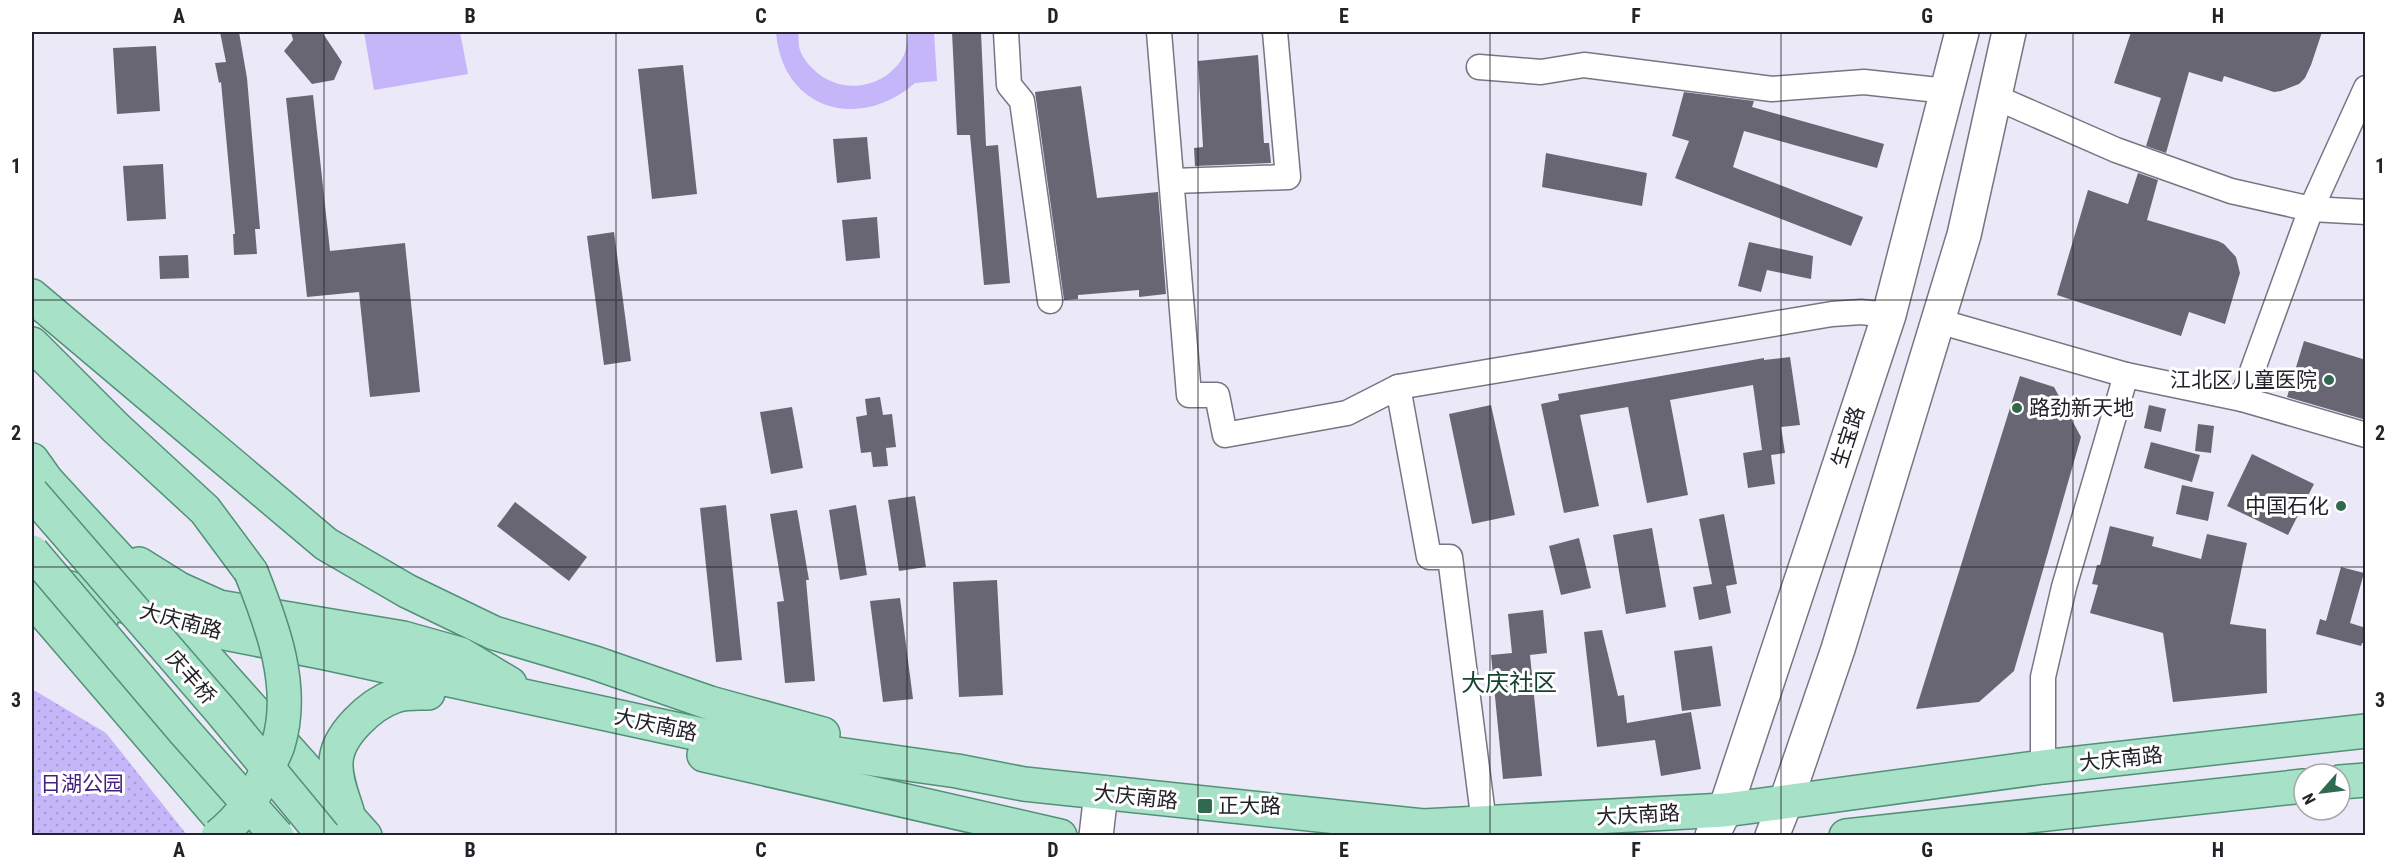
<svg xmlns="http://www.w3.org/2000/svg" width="2397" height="867" font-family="'Roboto Condensed','Noto Sans SC',sans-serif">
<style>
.grass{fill:url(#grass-dots)}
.garden{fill:#c5b5f9}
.building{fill:#696674}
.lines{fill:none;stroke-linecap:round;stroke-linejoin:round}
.street-casing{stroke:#787583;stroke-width:27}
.secondary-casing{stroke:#787583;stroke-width:36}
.primary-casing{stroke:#529177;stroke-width:36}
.street{stroke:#fff;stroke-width:24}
.secondary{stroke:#fff;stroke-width:33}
.primary{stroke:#a7e1c7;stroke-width:33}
.primary-bridge-casing{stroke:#529177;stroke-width:36;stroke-linecap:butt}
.primary-bridge{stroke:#a7e1c7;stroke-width:33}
.grid{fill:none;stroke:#232228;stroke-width:1.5;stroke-opacity:0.55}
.poi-dot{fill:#316850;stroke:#fff;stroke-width:2}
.labels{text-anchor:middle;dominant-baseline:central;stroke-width:6;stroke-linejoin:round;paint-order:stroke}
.poi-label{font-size:21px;fill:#232228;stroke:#fff;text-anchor:end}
.street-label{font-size:21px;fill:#232228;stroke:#fff}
.park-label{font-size:21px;fill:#452181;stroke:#fff}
.quarter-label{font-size:24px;fill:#164330;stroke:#fff}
.neatline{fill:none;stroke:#232228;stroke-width:2}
.grid-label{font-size:20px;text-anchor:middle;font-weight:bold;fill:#232228}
</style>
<defs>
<pattern id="grass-dots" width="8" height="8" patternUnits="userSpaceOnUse" patternTransform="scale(1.5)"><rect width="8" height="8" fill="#c5b5f9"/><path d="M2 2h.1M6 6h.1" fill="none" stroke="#a99bd5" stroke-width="1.8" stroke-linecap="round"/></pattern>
</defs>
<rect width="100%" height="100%" fill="#ebe8f8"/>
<polygon class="grass" points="32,689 106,733 187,835 32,835"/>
<g class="garden">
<polygon points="364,32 460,32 468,74 374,90"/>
<path d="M776,32h22c1,5 0,13 2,18 2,7 8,14 13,19 26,26 69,21 89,-10 5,-8 5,-19 7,-27h25l3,49 -22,2c-56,49 -133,27 -139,-51z"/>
</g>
<g class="building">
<polygon points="220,32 239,32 247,78 260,229 255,229 257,254 234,255 233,234 235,234 221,82 219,83 215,63 226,62"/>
<polygon points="291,32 322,32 342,62 334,80 312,84 284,51 293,40"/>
<polygon points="952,32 981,32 986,146 998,145 1010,283 984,285 970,135 957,135"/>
<polygon points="2131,32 2322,32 2311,65 2305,78 2299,84 2281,91 2274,92 2224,76 2222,82 2189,72 2166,153 2146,146 2161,98 2114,83"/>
<polygon points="156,46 160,111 117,114 113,48"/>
<polygon points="1258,55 1264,143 1269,143 1271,163 1195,166 1194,148 1203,147 1198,61"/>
<polygon points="683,65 697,194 652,199 638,69"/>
<polygon points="1081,86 1097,198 1158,192 1166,294 1139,297 1139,290 1078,295 1078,299 1064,300 1035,92"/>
<polygon points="1684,92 1754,101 1752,107 1884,144 1877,168 1744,131 1733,167 1863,217 1851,246 1675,178 1689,141 1672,136"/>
<polygon points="313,95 330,251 405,243 420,392 370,397 359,292 307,297 286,98"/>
<polygon points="867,137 871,179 837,183 833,139"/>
<polygon points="1546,153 1647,173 1642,206 1542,187"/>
<polygon points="163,164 166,219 127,221 123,166"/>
<polygon points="2138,173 2158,180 2147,220 2218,241 2224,244 2236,257 2240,273 2225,324 2189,312 2181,336 2057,295 2088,190 2128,204"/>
<polygon points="877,217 880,258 846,261 842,220"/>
<polygon points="614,232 631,361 604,365 587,236"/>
<polygon points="1749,242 1813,256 1811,279 1767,270 1761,292 1738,286"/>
<polygon points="188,255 189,278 160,279 159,256"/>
<polygon points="2304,341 2366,360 2366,420 2287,397"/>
<polygon points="1790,357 1800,425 1781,427 1785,453 1771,455 1775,484 1748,488 1743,453 1762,450 1753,385 1670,400 1688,495 1647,503 1628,407 1580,415 1599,506 1564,513 1541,404 1559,400 1558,394 1764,358 1764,360"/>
<polygon points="2020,376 2054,387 2081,437 2014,671 1979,702 1916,709"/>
<polygon points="880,397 883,415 892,414 896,447 886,448 888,466 873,467 871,452 861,453 856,417 867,415 865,399"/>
<polygon points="1491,405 1515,515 1472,524 1449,414"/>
<polygon points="2149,405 2166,409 2161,432 2144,428"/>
<polygon points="792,407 803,468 771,474 760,412"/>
<polygon points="2198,424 2214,426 2211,453 2195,451"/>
<polygon points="2151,442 2200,455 2192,482 2144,468"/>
<polygon points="2252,454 2314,484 2288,535 2227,506"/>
<polygon points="2182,485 2214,492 2208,521 2176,514"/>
<polygon points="915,496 926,567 899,571 888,500"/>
<polygon points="515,502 587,557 569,581 497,526"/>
<polygon points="726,505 742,660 716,662 700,508"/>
<polygon points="856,505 867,575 840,580 829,510"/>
<polygon points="797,510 809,580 806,580 815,681 785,683 777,602 784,601 770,514"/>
<polygon points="1724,514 1737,584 1726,586 1731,613 1699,620 1693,587 1712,584 1699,519"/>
<polygon points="2110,526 2154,537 2152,546 2201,559 2207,534 2247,543 2230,624 2266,629 2267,693 2173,702 2163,633 2090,613 2098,585 2092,584 2097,565 2100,565"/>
<polygon points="1652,528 1666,607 1626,614 1613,535"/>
<polygon points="1579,538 1591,588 1561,595 1549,546"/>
<polygon points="2341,567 2364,573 2350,623 2366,628 2366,644 2362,643 2361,646 2316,634 2320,619 2326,621"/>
<polygon points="997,580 1003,695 959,697 953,582"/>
<polygon points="900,598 913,699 883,702 870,601"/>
<polygon points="1543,610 1547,653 1530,655 1542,776 1503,779 1491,655 1512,653 1508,614"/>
<polygon points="1602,630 1618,696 1624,695 1627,723 1691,712 1701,769 1661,776 1655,740 1597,747 1584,632"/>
<polygon points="1712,646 1721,706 1682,711 1674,651"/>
</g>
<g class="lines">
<g class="street-casing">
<g id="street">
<polyline points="1006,32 1009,85 1022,101 1050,301"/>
<polyline points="1159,32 1189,395 1217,395 1225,435 1347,413 1398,387 1832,314 1861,312 1889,315"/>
<polyline points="1479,67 1541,72 1584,65 1772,89 1864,82 1947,91"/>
<polyline points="1995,97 2116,150 2231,191 2311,209 2366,212"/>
<polyline points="1173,181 1288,177 1275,32"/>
<polyline points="1938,321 2126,375"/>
<polyline points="1398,387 1429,557 1450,557 1484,823"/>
<polyline points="2242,399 2311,209 2366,88"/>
<polyline points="2043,767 2043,677 2064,587 2126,375 2242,399 2366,435"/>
</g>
</g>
<g class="secondary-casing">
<g id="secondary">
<polyline points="1096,836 1101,793"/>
<polyline points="1712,836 1725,810 1889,315 1962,32"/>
<polyline points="1772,836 1786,801 1838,649 1964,235 2009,32"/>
</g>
</g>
<g class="primary-casing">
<g id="primary">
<polyline points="32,296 326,544 407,591 494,633 595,663 710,703 823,734"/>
<polyline points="32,344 116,428 205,510 251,572"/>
<polyline points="32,460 47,481 179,624 194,644 365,836"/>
<polyline points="139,564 179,589 219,607 403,638 460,654 510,684"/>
<polyline points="48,581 179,624 326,653 703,735 957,771 1024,784 1423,826 1725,810 2043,767 2366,731"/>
<polyline points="33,600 236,836"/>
<polyline points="32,602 101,620"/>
<polyline points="704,755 1060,836"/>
<polyline points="2340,782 2366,780"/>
<path d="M347,811c-5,-16 -12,-32 -11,-49 1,-27 35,-58 59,-66 10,-4 23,-3 33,-3"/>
<polyline points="1846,836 2304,786"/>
</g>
</g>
<use href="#street" class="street"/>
<use href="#secondary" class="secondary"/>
<use href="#primary" class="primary"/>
<g class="primary-bridge-casing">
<g id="primary-bridge">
<polyline points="32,493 220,710 324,836"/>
<polyline points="32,552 184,731 277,836"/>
<path d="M218,836c22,-17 38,-41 49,-66 3,-8 8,-16 11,-25 18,-58 -6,-120 -27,-173"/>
</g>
</g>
<use href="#primary-bridge" class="primary-bridge"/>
</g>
<path class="grid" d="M324,32v804M616,32v804M907,32v804M1198,32v804M1490,32v804M1781,32v804M2073,32v804M32,300h2334M32,567h2334"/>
<g class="poi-dot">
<circle cx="2329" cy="380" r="6"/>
<circle cx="2017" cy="408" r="6"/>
<circle cx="2341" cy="506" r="6"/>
<rect x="1197" y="798" width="16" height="16" rx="3"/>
</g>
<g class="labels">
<g class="poi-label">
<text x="2317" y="380">江北区儿童医院</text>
<text x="2029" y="408" text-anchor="start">路劲新天地</text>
<text x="2329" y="506">中国石化</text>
<text x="1218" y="806" text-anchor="start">正大路</text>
</g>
<g class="street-label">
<text transform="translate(1848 437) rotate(-72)">生宝路</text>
<text transform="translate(181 621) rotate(15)">大庆南路</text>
<text transform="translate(191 677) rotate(49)">庆丰桥</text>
<text transform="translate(656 725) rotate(12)">大庆南路</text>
<text transform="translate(2121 759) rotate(-6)">大庆南路</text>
<text transform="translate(1136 797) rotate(6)">大庆南路</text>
<text transform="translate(1638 815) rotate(-3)">大庆南路</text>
</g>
<g class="park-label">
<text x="82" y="784">日湖公园</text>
</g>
<g class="quarter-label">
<text x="1509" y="683">大庆社区</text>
</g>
</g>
<rect width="2397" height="867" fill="none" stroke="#ffffff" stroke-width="66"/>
<g transform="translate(2322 792) rotate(242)"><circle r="28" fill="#ffffff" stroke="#a7a7a9" stroke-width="1.5"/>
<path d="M0-4.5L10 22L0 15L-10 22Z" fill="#316850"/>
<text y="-9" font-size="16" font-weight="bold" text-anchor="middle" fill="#232228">N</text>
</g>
<rect x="33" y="33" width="2331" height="801" class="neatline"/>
<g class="grid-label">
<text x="179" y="23">A</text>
<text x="470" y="23">B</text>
<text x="761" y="23">C</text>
<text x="1053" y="23">D</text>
<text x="1344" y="23">E</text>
<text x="1636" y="23">F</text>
<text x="1927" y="23">G</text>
<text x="2218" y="23">H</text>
<text x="16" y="173">1</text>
<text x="2380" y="173">1</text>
<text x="16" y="440">2</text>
<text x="2380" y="440">2</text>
<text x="16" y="707">3</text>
<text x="2380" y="707">3</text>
<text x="179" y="857">A</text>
<text x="470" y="857">B</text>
<text x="761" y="857">C</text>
<text x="1053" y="857">D</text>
<text x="1344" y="857">E</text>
<text x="1636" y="857">F</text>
<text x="1927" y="857">G</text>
<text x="2218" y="857">H</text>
</g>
</svg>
